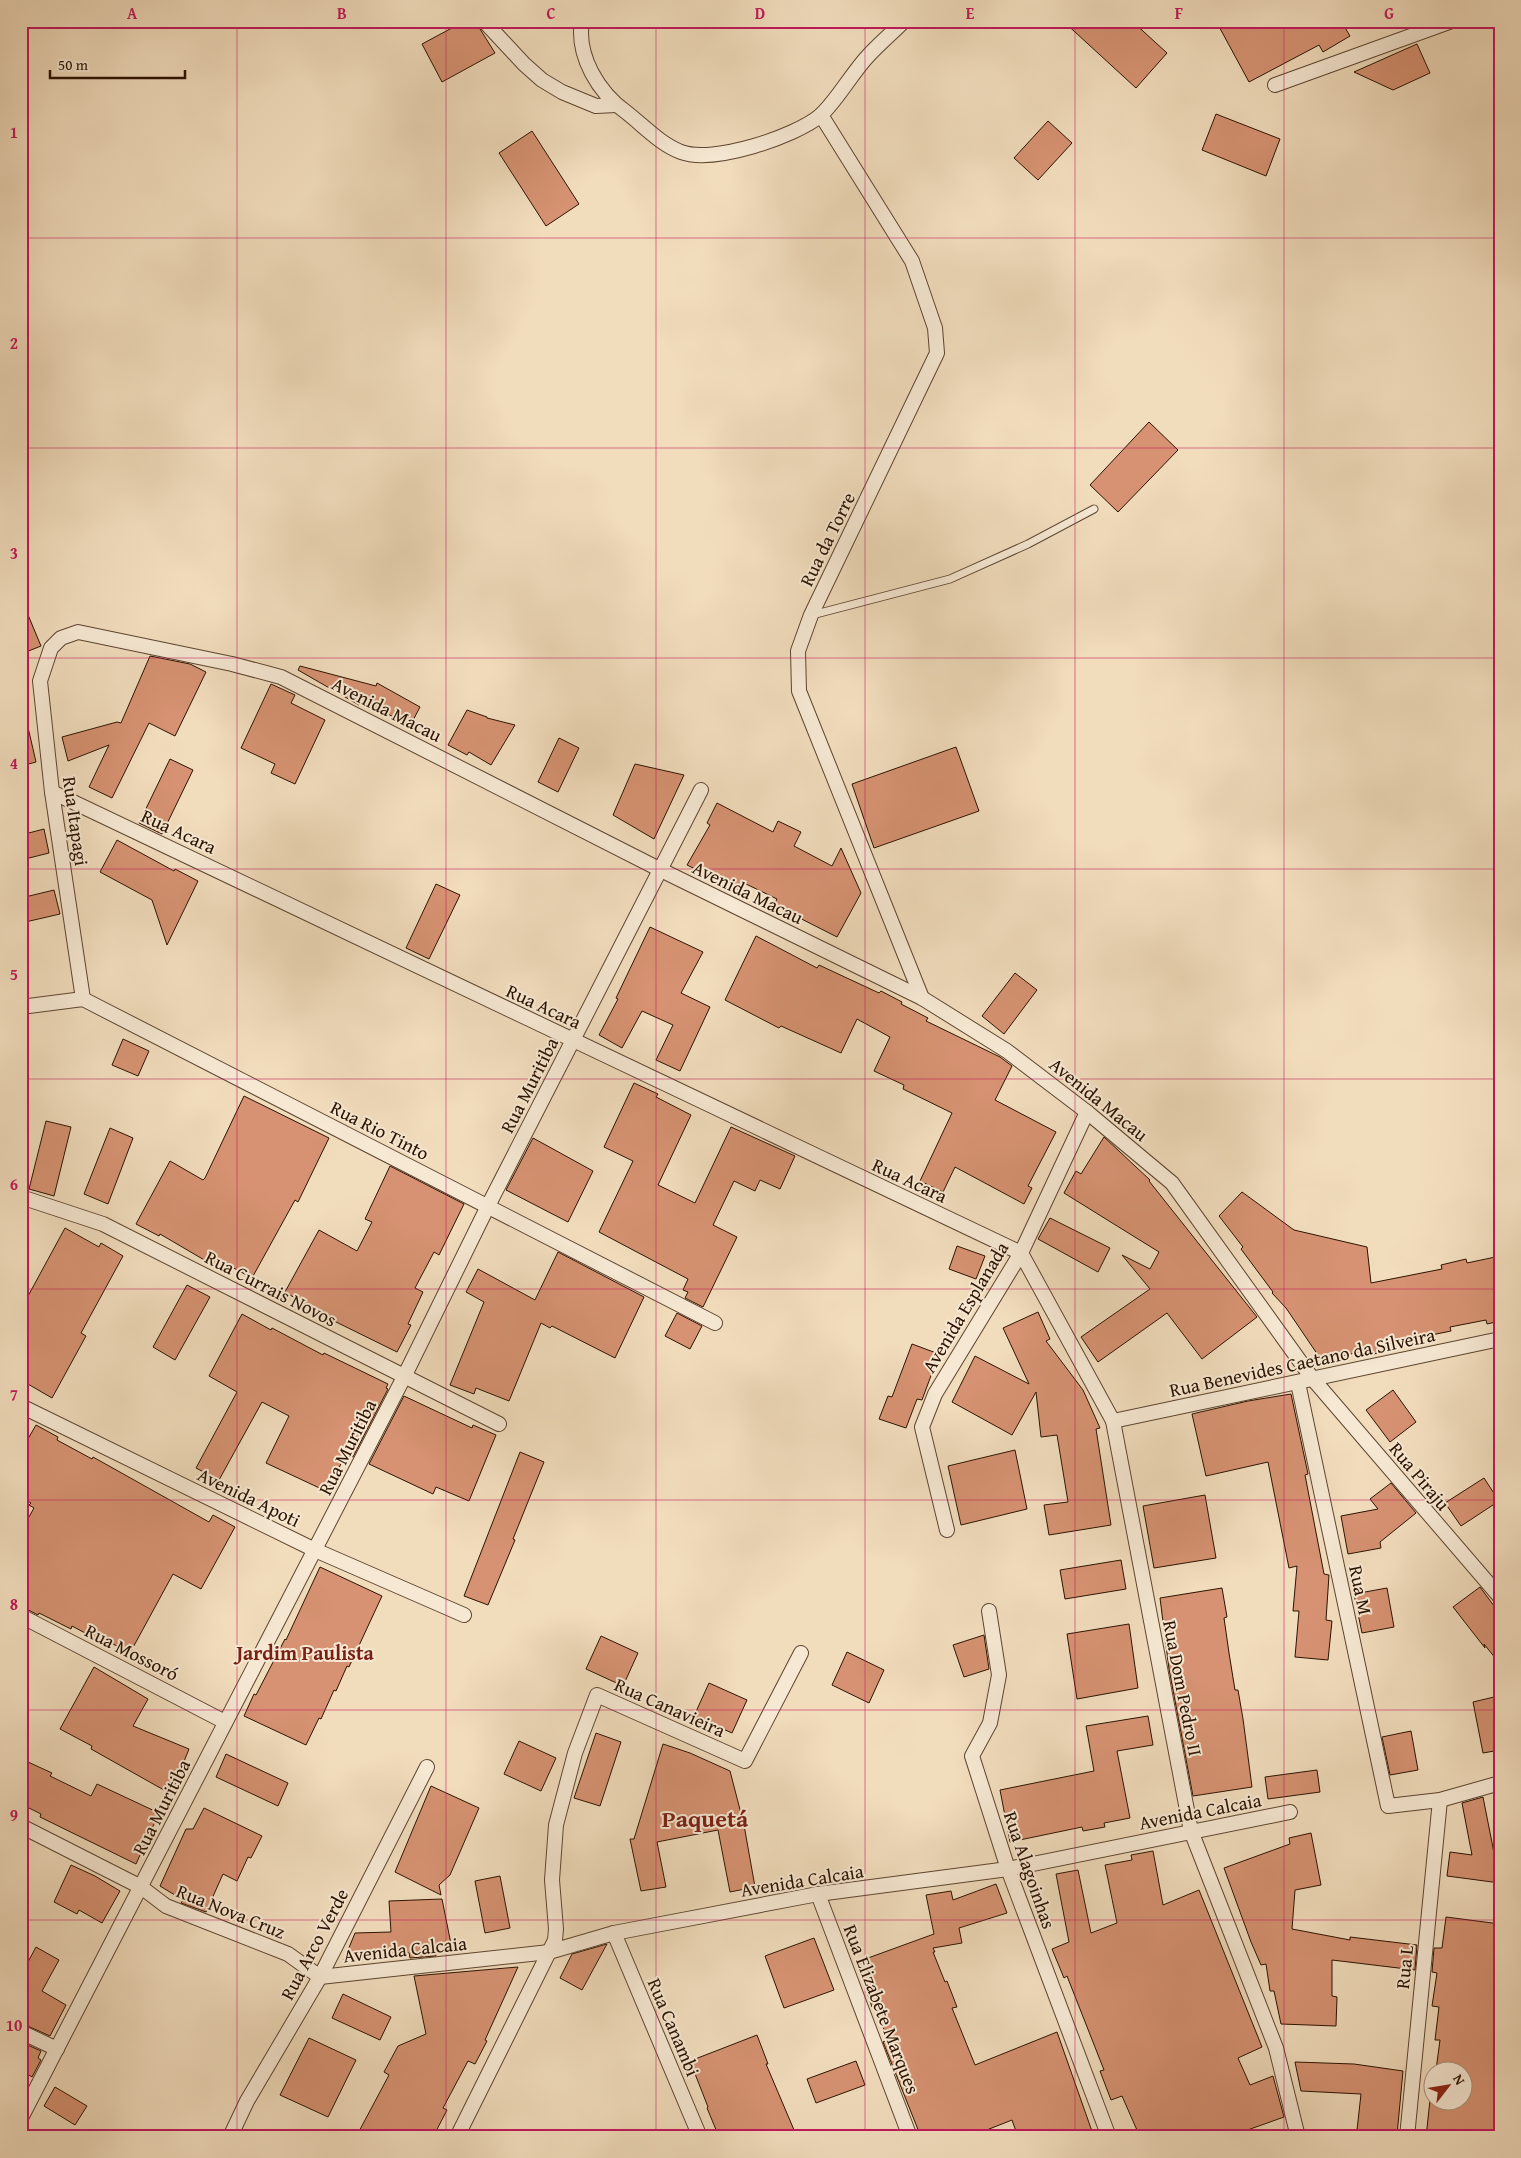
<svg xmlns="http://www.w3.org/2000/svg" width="1521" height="2158" font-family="'Gentium Book Plus',serif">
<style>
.building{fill:#d69272;stroke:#2c1301}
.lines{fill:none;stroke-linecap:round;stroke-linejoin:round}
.lane-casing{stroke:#5d4530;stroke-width:9}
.street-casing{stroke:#5d4530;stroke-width:16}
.lane{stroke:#f6e8d3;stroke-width:7}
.street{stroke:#f6e8d3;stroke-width:14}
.grid{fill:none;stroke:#c2185b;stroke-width:1;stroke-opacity:0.55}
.labels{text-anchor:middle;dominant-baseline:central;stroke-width:4;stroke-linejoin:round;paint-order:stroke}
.street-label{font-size:19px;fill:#2c1301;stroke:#f6e8d3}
.neighbourhood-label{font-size:20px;font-weight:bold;fill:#7a1f14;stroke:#f6e8d3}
.district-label{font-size:24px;font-weight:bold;fill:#7a1f14;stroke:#f6e8d3}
.neatline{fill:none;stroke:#c2185b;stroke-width:2}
.grid-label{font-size:16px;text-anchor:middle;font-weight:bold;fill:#c2185b}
</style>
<rect width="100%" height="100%" fill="#f1dcbc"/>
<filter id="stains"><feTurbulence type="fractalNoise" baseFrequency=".004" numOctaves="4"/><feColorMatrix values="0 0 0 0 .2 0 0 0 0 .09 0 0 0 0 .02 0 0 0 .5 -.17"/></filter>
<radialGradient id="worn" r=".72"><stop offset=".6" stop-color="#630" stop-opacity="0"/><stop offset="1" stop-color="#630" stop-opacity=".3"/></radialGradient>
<g class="building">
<polygon points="465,21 475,21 495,53 442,82 422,44"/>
<polygon points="1063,21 1132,21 1167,53 1136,88"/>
<polygon points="1216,21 1341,21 1350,36 1323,52 1319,45 1249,82"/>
<polygon points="1417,44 1430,73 1393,90 1354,72"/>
<polygon points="1216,114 1280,139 1266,176 1202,150"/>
<polygon points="1048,121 1072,143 1038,180 1014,158"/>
<polygon points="532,131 579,204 546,226 499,153"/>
<polygon points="1149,422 1178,450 1118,512 1090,485"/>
<polygon points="21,598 41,646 21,654"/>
<polygon points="150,656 190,664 206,672 175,736 149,723 112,798 89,787 109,745 68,761 62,737 117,722 121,723"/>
<polygon points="300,666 376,686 377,683 420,707 410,726 362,700 359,705 298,670"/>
<polygon points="271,684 295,695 291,703 325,720 295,784 271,773 275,764 241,748"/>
<polygon points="467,710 487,717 487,718 515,725 491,765 469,752 467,755 448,745"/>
<polygon points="27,723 36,762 21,766 21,724"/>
<polygon points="559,738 579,748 558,792 538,782"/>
<polygon points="956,747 979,811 874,848 852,784"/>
<polygon points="170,759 193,770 162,834 139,823"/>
<polygon points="635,764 684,775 654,839 613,815"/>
<polygon points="717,803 773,832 778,821 801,832 794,846 832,866 841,848 861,893 837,937 774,905 777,899 744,883 740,891 687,865 710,825 707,823"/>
<polygon points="44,829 49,853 21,860 21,835"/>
<polygon points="117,840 174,871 175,869 198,881 167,945 152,900 100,872"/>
<polygon points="436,884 460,895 429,959 406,948"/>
<polygon points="54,890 60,914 21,923 21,898"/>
<polygon points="650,927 703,952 681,993 710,1007 680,1071 656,1060 673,1025 642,1011 622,1048 599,1035 618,999 616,998"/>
<polygon points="756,936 817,968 819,965 879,993 881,991 902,1002 901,1004 928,1018 926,1021 1000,1057 1012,1066 995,1100 1056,1132 1028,1186 1032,1188 1024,1204 955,1167 943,1192 920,1181 952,1113 903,1089 904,1085 874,1071 890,1037 857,1019 841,1053 781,1026 779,1028 725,1000"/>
<polygon points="1015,973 1037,990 1004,1034 982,1016"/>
<polygon points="123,1039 149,1051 138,1076 112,1065"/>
<polygon points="634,1083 658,1094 656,1097 691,1115 658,1185 695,1203 731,1127 795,1156 780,1189 760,1180 755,1191 734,1181 713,1225 737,1237 703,1307 685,1298 688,1292 683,1290 688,1279 599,1232 633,1161 604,1147"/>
<polygon points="244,1096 329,1138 298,1202 295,1200 252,1278 221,1261 218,1268 160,1234 159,1236 136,1224 170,1161 203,1180 205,1178"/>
<polygon points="46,1121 71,1127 54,1196 29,1189"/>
<polygon points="110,1128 133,1138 108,1204 84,1194"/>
<polygon points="1104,1137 1150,1180 1149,1181 1257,1317 1202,1359 1167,1313 1098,1362 1081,1337 1150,1289 1122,1255 1150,1269 1159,1252 1064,1193 1076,1171 1081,1174"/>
<polygon points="533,1138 593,1171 568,1222 506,1190"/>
<polygon points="390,1166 464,1204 439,1255 434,1252 415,1288 423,1292 408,1324 411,1325 397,1352 332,1320 285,1292 319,1230 357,1251 372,1222 365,1219"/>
<polygon points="1242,1192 1294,1230 1367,1247 1371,1283 1442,1269 1441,1265 1466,1259 1467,1263 1500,1256 1500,1321 1487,1324 1486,1320 1450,1327 1451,1331 1387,1344 1388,1351 1364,1356 1363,1351 1322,1361 1286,1308 1272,1293 1273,1292 1241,1249 1243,1247 1219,1216"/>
<polygon points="1050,1218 1110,1248 1098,1272 1038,1239"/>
<polygon points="65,1228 99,1247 101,1243 123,1256 81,1333 86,1336 52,1398 21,1380 21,1309"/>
<polygon points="957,1246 985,1256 976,1279 949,1269"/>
<polygon points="558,1252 644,1297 615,1358 552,1326 550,1328 541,1323 509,1401 476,1388 474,1394 450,1385 484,1302 466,1292 478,1269 535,1300"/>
<polygon points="187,1285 210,1297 175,1360 153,1347"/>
<polygon points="1038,1312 1050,1339 1046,1341 1083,1390 1100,1428 1096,1429 1111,1525 1049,1535 1044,1505 1068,1502 1057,1435 1041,1437 1036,1392 1012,1435 952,1402 975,1356 1029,1384 1003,1328"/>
<polygon points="677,1313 702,1326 690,1349 665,1336"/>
<polygon points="242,1314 271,1330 272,1328 323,1355 324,1353 388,1384 386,1388 388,1389 353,1457 347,1454 344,1457 328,1492 266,1463 289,1416 262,1402 219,1480 196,1468 237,1392 209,1376"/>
<polygon points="912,1344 939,1354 922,1400 917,1399 906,1428 879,1419 888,1396 892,1397"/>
<polygon points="1393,1390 1416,1422 1390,1442 1366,1410"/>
<polygon points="1291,1394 1308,1474 1305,1475 1324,1574 1329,1575 1326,1620 1332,1621 1328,1660 1295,1657 1299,1611 1293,1611 1297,1566 1289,1568 1268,1462 1206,1476 1192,1414 1248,1401"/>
<polygon points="404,1396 472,1428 473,1425 496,1435 469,1501 436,1487 433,1494 369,1464"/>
<polygon points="36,1425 58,1437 57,1440 92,1459 93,1457 209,1522 213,1515 235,1527 201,1589 173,1574 130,1653 100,1637 98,1640 72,1626 71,1629 39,1613 38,1615 21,1606 21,1531 34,1508 29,1505 31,1503 21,1497 21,1451"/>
<polygon points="1015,1450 1027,1509 961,1525 948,1466"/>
<polygon points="520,1452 544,1462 513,1539 515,1540 488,1605 464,1596"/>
<polygon points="1484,1478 1499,1501 1461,1526 1445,1503"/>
<polygon points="1391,1483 1416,1513 1380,1542 1381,1548 1348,1554 1341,1516 1378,1509 1370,1499"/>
<polygon points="1205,1495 1216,1558 1154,1568 1143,1506"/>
<polygon points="1121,1560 1126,1589 1065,1599 1060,1570"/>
<polygon points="320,1567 382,1596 349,1667 347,1666 336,1691 334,1690 321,1719 319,1718 306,1745 244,1716 254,1694 256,1695 285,1639 286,1640"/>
<polygon points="1480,1587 1500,1614 1500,1664 1484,1644 1485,1648 1453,1607"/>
<polygon points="1222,1588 1227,1617 1224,1618 1229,1653 1235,1690 1238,1690 1243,1719 1252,1787 1193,1796 1169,1669 1160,1598"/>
<polygon points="1387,1588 1394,1627 1362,1633 1354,1594"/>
<polygon points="1129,1624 1138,1688 1077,1699 1067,1634"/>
<polygon points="984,1635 989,1669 964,1677 953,1645"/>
<polygon points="601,1636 638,1653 623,1686 586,1669"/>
<polygon points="847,1652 884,1670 869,1703 832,1685"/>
<polygon points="94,1667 148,1699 133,1726 189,1749 171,1794 91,1749 92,1746 60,1729"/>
<polygon points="709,1683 747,1700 732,1733 694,1716"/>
<polygon points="1494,1697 1500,1724 1500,1750 1483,1753 1473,1702"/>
<polygon points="1148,1716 1153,1745 1117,1751 1130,1818 1104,1823 1105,1827 1083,1831 1082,1827 1010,1842 1000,1790 1094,1771 1086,1726"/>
<polygon points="1411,1731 1418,1770 1390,1775 1382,1737"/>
<polygon points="596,1733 621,1742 600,1806 574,1798"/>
<polygon points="519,1741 556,1758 541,1791 504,1774"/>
<polygon points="663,1744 690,1753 730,1771 744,1825 755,1887 730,1892 718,1830 657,1842 666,1887 641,1891 630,1839 634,1839"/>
<polygon points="226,1754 288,1783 278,1806 216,1777"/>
<polygon points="28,1762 52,1773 50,1776 91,1796 97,1784 159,1813 136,1864 40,1817 41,1814 21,1804 21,1777"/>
<polygon points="1317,1770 1320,1792 1268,1799 1265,1777"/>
<polygon points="431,1786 479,1808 450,1875 439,1885 441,1895 395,1872"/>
<polygon points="1483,1797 1495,1858 1500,1858 1500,1883 1447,1876 1450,1852 1472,1855 1462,1803"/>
<polygon points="204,1808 262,1836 251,1858 248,1857 237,1881 223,1874 206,1912 181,1903 183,1900 160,1886 186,1829 193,1829"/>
<polygon points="1311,1833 1321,1885 1295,1890 1292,1929 1350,1940 1350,1937 1417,1945 1415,1970 1332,1960 1332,1996 1337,1997 1336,2026 1281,2024 1274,1991 1270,1991 1266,1964 1261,1965 1251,1942 1224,1868 1290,1844 1289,1838"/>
<polygon points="1153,1851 1163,1905 1199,1890 1262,2047 1238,2058 1250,2085 1273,2076 1284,2117 1228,2137 1140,2137 1122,2096 1111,2100 1100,2071 1104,2070 1067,1976 1064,1978 1052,1949 1069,1942 1056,1874 1078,1870 1091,1933 1117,1923 1105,1865 1132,1860 1131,1855"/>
<polygon points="71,1865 95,1876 120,1891 102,1923 79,1910 77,1914 54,1902"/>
<polygon points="500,1876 510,1928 485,1933 475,1881"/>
<polygon points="996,1884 1007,1913 959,1928 962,1943 933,1948 935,1952 933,1952 945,1982 947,1981 957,2007 952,2008 975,2065 1057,2032 1094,2137 1018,2137 1012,2120 969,2137 921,2137 883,2042 888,2040 875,2006 872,2007 857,1962 934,1934 926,1895 951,1891 953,1900"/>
<polygon points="442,1899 451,1944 434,1947 436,1956 410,1958 409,1953 344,1960 355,1933 391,1932 389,1901"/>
<polygon points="1446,1917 1500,1924 1498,2137 1426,2137 1430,2100 1464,2100 1464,2070 1436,2070 1440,2040 1435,2040 1439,2007 1432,2006 1437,1973 1432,1972 1434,1948 1442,1948"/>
<polygon points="814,1938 834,1990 784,2008 765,1956"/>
<polygon points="607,1944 582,1990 560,1978 572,1954"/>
<polygon points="36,1947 59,1960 42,1991 66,2005 50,2036 21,2023 21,1975"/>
<polygon points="518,1967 485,2040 487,2041 475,2064 468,2061 443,2108 447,2110 433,2137 356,2137 389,2075 384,2072 398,2046 426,2034 414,1976"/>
<polygon points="343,1994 391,2017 380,2040 332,2018"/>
<polygon points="757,2035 768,2064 766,2064 797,2137 719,2137 707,2108 708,2107 690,2061"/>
<polygon points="309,2038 356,2060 328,2117 280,2095"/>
<polygon points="21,2042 41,2051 38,2058 41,2060 32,2077 21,2070"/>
<polygon points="856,2061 865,2085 816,2103 807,2079"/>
<polygon points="1295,2062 1354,2064 1403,2071 1397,2135 1357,2130 1361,2094 1301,2091"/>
<polygon points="55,2087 87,2106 75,2125 44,2106"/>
</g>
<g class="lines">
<g class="lane-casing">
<polyline id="lane" points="812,615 950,579 1028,544 1094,509"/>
</g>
<g class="street-casing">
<g id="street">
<polyline points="484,21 524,64 542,80 562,92 596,106 616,105"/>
<path d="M582,21c-6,35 17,72 44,91 18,14 34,32 55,40 32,12 114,-15 140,-37 17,-16 31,-42 47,-59 11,-12 24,-23 36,-35"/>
<polyline points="1275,85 1452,21"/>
<polyline points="821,115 912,261 935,328 937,353 811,615 798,651 799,691 922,998"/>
<polyline points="52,792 1021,1253 1113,1421 1191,1831 1276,2048 1298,2137"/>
<polyline points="83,999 52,792 40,681 51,648 61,638 78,632 232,664 281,677 661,870 922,998 1007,1051 1087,1112 1172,1183 1312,1378 1500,1597"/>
<polyline points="21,1007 83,999 715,1323"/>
<polyline points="21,1197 103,1224 499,1424"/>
<polyline points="1298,1383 1388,1806 1440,1800 1500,1783"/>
<polyline points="21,1406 315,1550 464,1615"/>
<polyline points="1113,1421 1500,1339"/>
<polyline points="947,1530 922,1427 935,1394 1021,1253 1087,1112"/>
<polyline points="989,1611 999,1675 990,1723 972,1756 1008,1869 1109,2137"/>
<polyline points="21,1616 225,1722"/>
<polyline points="21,1826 141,1887 166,1906 288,1954 320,1977"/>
<polyline points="818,1894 910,2137"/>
<polyline points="614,1933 700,2137"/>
<polyline points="320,1977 549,1952 614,1933 818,1894 1008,1869 1290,1812"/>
<polyline points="21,2032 57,2049"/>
<polyline points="21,2118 404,1377 488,1206 701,790"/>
<polyline points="230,2137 247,2101 320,1977 427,1767"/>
<polyline points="457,2137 555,1940 556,1929 552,1880 556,1825 575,1753 597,1695 745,1761 801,1653"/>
<polyline points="1271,2137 1284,2137"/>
<polyline points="1407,2137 1440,1800"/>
</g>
</g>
<use href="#lane" class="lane"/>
<use href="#street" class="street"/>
</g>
<path class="grid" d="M237,21v2116M446,21v2116M656,21v2116M865,21v2116M1075,21v2116M1284,21v2116M21,238h1479M21,448h1479M21,658h1479M21,869h1479M21,1079h1479M21,1289h1479M21,1500h1479M21,1710h1479M21,1920h1479"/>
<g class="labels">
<g class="street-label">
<text transform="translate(827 539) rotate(-64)">Rua da Torre</text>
<text transform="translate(387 709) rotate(27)">Avenida Macau</text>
<text transform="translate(76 821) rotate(82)">Rua Itapagi</text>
<text transform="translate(179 831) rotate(25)">Rua Acara</text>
<text transform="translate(748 892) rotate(26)">Avenida Macau</text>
<text transform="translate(544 1006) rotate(25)">Rua Acara</text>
<text transform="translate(529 1085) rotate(-63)">Rua Muritiba</text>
<text transform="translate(1099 1099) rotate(39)">Avenida Macau</text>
<text transform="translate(380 1130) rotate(27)">Rua Rio Tinto</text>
<text transform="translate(910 1180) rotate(25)">Rua Acara</text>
<text transform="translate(271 1288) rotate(27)">Rua Currais Novos</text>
<text transform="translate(965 1307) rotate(-59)">Avenida Esplanada</text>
<text transform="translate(1302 1362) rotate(-12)">Rua Benevides Caetano da Silveira</text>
<text transform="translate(347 1447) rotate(-63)">Rua Muritiba</text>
<text transform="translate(1420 1476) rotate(50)">Rua Piraju</text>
<text transform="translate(249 1497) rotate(26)">Avenida Apoti</text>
<text transform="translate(1361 1590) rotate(78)">Rua M</text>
<text transform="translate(132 1652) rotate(27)">Rua Mossoró</text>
<text transform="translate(1183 1688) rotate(79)">Rua Dom Pedro II</text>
<text transform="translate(670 1707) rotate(24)">Rua Canavieira</text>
<text transform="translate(161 1807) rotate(-63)">Rua Muritiba</text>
<text transform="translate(1200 1811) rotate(-11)">Avenida Calcaia</text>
<text transform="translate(1030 1870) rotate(71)">Rua Alagoinhas</text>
<text transform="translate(802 1880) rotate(-9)">Avenida Calcaia</text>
<text transform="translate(231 1911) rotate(22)">Rua Nova Cruz</text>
<text transform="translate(314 1944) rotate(-62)">Rua Arco Verde</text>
<text transform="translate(405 1949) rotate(-6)">Avenida Calcaia</text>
<text transform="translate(1404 1967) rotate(-84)">Rua L</text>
<text transform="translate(882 2009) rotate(69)">Rua Elizabete Marques</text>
<text transform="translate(674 2027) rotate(67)">Rua Canambi</text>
</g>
<g class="neighbourhood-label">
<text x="305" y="1652">Jardim Paulista</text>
</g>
<g class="district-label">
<text x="705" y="1818">Paquetá</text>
</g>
</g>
<rect width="1521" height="2158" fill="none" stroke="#f1dcbc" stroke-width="55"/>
<g transform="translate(1448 2086) rotate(59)"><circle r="24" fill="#f6e8d3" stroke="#a5937f"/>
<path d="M0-4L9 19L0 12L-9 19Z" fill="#8f2418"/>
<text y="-8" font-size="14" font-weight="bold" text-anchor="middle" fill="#2c1301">N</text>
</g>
<path d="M50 70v8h135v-8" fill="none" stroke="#2c1301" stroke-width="2.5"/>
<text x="58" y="70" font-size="15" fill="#2c1301" stroke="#f6e8d3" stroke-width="4" paint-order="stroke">50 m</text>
<rect x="28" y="28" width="1466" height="2102" class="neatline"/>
<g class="grid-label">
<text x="132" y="19">A</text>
<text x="342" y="19">B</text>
<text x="551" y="19">C</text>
<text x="760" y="19">D</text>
<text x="970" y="19">E</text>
<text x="1179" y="19">F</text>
<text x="1389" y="19">G</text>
<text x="14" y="138">1</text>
<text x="14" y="349">2</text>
<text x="14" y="559">3</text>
<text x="14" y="769">4</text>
<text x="14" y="980">5</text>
<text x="14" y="1190">6</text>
<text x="14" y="1400">7</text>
<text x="14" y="1610">8</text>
<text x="14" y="1821">9</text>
<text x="14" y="2031">10</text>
</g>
<rect width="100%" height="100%" filter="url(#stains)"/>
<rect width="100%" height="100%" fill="url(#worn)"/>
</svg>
